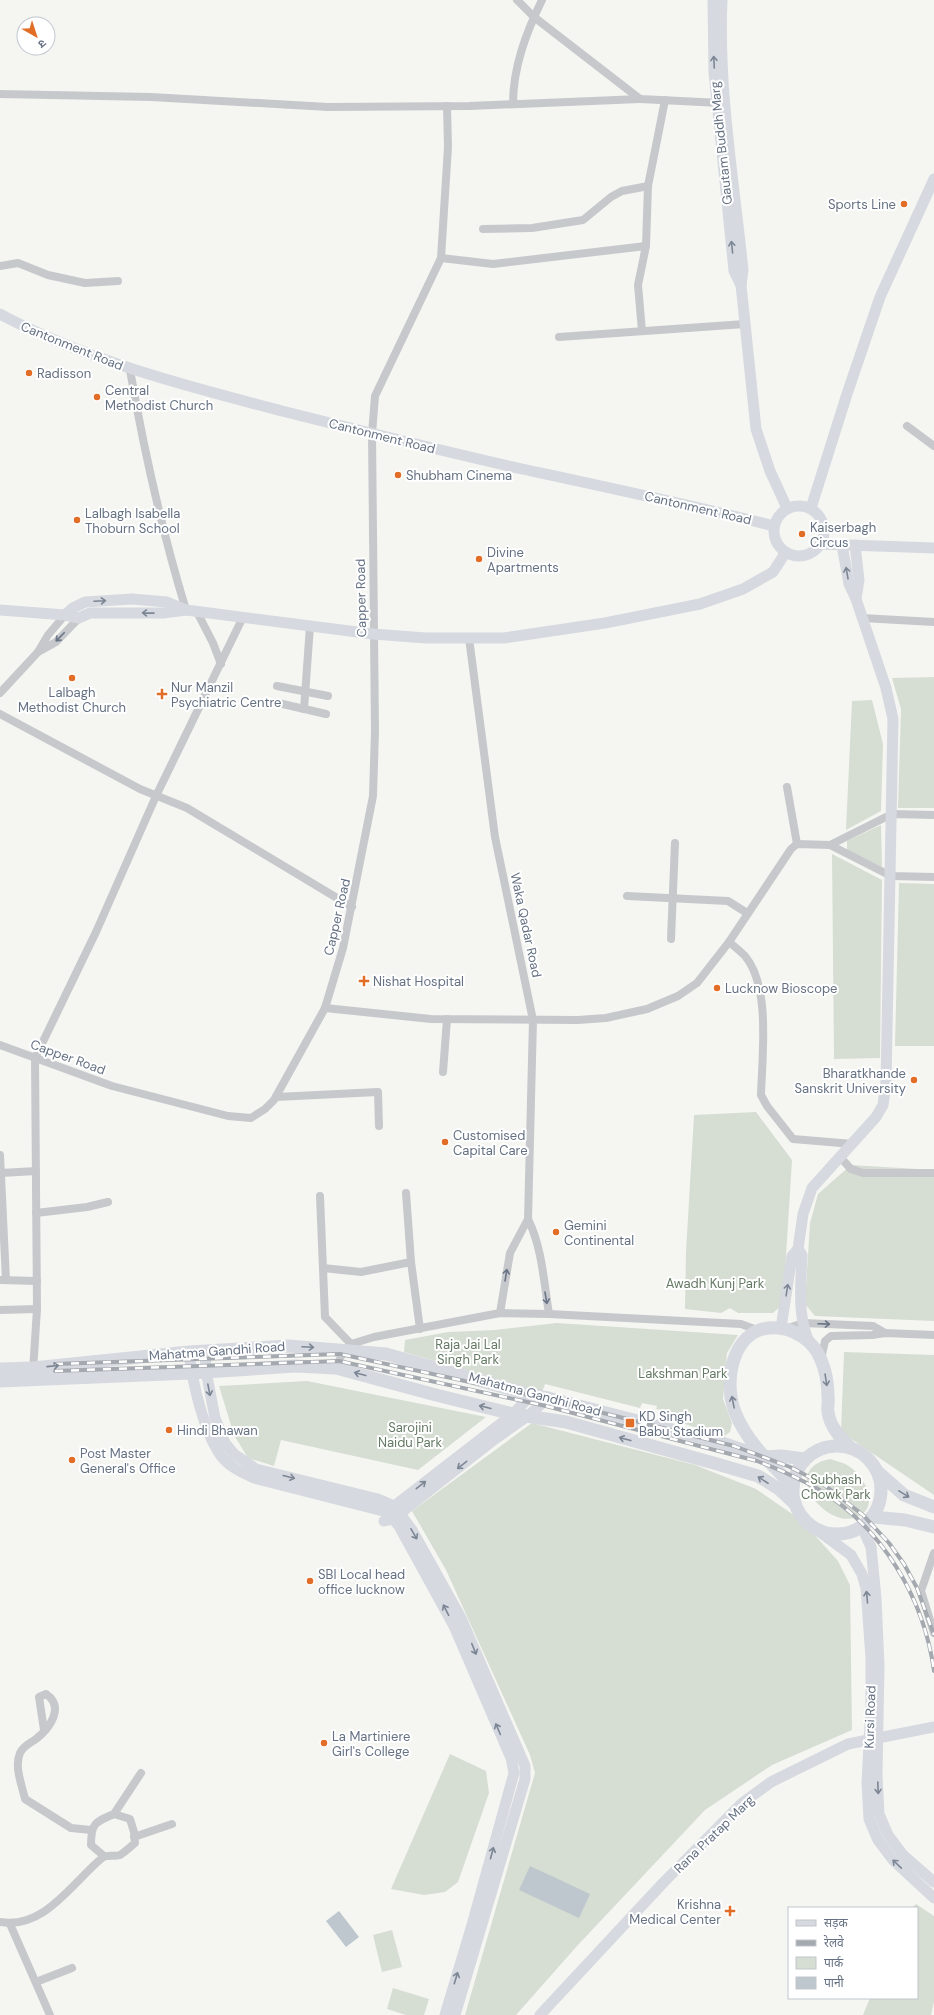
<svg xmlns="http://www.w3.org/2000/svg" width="934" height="2015" font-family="'DM Sans','Noto Sans Devanagari',sans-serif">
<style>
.green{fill:#d6ddd3}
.water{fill:#bec7cd}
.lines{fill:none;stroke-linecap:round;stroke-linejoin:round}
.street{stroke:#c6c8cc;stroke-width:8}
.secondary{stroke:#d6d9df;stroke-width:11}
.primary{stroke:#d6d9df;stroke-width:13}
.rail-casing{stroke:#a4a8af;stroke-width:4}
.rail{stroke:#fff;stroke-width:2.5;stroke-dasharray:8;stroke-linecap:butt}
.oneway{stroke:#7c8695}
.oneway2{stroke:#6a7587}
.poi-dot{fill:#e26d26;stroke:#fff;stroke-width:1.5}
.labels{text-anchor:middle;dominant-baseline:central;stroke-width:4;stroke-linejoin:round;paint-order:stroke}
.street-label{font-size:13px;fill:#657183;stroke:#fff}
.poi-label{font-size:13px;fill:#657183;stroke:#fff;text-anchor:start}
.park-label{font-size:13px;fill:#657a64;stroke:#fff}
</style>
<rect width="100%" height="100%" fill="#f5f6f2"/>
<g class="green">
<polygon points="934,677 934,808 898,808 901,709 892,678"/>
<polygon points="872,700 883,744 881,811 846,830 852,701"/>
<polygon points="881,825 882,867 847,850 847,841"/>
<polygon points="832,854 882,880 880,1058 834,1059"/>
<polygon points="899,883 934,884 934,1046 895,1046"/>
<polygon points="756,1112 792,1160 783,1304 773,1313 738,1313 730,1308 721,1313 685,1309 686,1252 694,1115"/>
<polygon points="851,1165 934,1170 934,1321 815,1316 805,1304 810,1223 818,1194"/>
<polygon points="557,1323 738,1335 727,1353 723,1399 732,1423 730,1432 723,1437 676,1421 676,1418 660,1414 661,1410 656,1409 657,1406 642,1403 640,1408 545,1384 542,1392 404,1352 405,1340 448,1332 495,1330"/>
<polygon points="844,1352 934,1355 934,1495 841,1432"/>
<polygon points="307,1381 486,1417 418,1470 281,1440 274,1466 248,1458 234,1435 219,1386"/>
<polygon points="532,1423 695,1465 756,1489 801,1520 838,1561 850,1585 852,1730 772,1765 705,1810 577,1946 516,2015 465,2015 535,1773 530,1755 446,1570 412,1511"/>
<path d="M830,1459c5,2 12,3 17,6 16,9 35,41 10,52 -31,13 -79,-48 -27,-58z"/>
<polygon points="450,1754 486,1771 489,1793 458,1882 445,1892 424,1895 391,1889"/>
<polygon points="916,1904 934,1916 934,2002 931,2015 863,2015 870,1998 917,1998 917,1908 912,1908"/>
<polygon points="392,1930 402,1967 382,1972 373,1935"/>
<polygon points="393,1988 429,1999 424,2015 406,2015 387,2009"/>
</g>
<g class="water">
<polygon points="530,1866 590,1894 579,1918 519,1890"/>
<polygon points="339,1911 359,1937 346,1947 326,1921"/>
</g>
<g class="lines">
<g class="street">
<polyline points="517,0 534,17 640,99 721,103"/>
<polyline points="0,94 151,97 328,107 469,106 640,99"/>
<path d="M513,104c0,-37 13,-71 29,-104"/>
<polyline points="483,229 532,228 583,220 611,197 622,191 648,186"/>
<polyline points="441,258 493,264 646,246"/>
<polyline points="0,266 18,263 48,275 85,283 118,281"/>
<polyline points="642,331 638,285 646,246 648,186 665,100"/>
<polyline points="559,337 745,324"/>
<path d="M130,370c14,81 32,161 56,240"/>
<polyline points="907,426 934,446"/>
<polyline points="197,612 213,643 221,664"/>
<polyline points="862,618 934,622"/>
<path d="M469,638l26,199 38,183 -5,199c14,28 16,64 21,95"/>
<polyline points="38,652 56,642 79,618"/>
<polyline points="277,686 328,696"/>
<polyline points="0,693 38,652 48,635 65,615"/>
<polyline points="274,702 326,714"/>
<polyline points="304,709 310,626"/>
<polyline points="0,714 140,789 187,808 352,907"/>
<polyline points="787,787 797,844"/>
<polyline points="830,845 892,814 934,815"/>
<polyline points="627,896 728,901 747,913"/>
<polyline points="671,939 675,843"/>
<path d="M729,942c5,4 11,9 16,14 26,31 17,100 16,139l6,11 26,33 60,5"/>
<polyline points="325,1008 431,1019 578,1020 606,1018 647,1009 678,996 697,983 729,942 791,849 797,844 830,845 891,876 934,877"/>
<polyline points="0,1045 112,1086 228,1116 251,1118 265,1109 274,1100 325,1008 343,948 373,796 375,731 372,434 375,396 441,258 448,147 447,106"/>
<polyline points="443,1072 447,1019"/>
<polyline points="276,1097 378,1092 379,1126"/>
<polyline points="0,1155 6,1280"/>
<polyline points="840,1157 851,1169 863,1173 934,1173"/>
<polyline points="1,1173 36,1171"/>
<polyline points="320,1196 325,1317 351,1344"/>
<polyline points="36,1213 87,1207 108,1202"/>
<polyline points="411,1262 420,1329"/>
<polyline points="323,1268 361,1272 411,1262 406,1193"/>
<polyline points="0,1280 37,1281"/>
<polyline points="0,1310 37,1309"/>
<polyline points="500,1313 510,1253 528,1219"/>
<polyline points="786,1329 803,1323 873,1326 885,1333"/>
<polyline points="821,1359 825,1341 831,1336 872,1335 885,1333 934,1335"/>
<polyline points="336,1368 344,1350 351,1344 374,1337 500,1313 549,1314 741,1324 757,1330"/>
<polyline points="33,1371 37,1309 35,1058 96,932 156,796 243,617"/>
<polyline points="934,1553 921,1591 934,1633"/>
<path d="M44,1730l-5,-33 7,-3c19,13 4,34 -10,45 -7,5 -13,7 -16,14 -6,14 2,32 5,46l46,29 20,2"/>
<polyline points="114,1814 141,1773"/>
<polyline points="134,1837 172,1824"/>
<path d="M0,1922c44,8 72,-39 102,-64 5,-4 12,-1 18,-3 5,-3 10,-8 15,-12l-1,-11 -4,-13 -16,-5c-19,8 -23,9 -23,31l13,11"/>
<polyline points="10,1924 50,2015"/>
<polyline points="36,1982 72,1968"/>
</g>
<g class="secondary">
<polyline points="713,0 714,72 734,271 741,285"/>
<path d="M722,0c-4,90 12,181 21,270l-2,15 15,144 14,42 17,37"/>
<path d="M0,314c88,47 186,72 282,97 80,20 160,40 240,58 84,18 169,36 252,57"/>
<circle cx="799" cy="531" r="25"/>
<polyline points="811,508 847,394 880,297 934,179"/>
<polyline points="820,544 934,548"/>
<polyline points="855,545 859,580 856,599"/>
<polyline points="0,610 65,615 79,618 90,613 163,613 186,610 373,634 426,638 504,638 605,623 700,604 743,589 773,572 786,552"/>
<polyline points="65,615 73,608 85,602 132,599 167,602 186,610"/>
<path d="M798,1249l4,6c-1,29 -5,60 7,87"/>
<polyline points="781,1328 792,1256 798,1249 803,1214 812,1188 876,1117 883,1105 886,1083 893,719 886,688 856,599 849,584 842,545"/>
<polyline points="205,1351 206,1371 215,1418 225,1443 234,1454 256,1469 378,1499 394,1506 412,1530 461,1618 525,1766 525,1779 455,2015"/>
<path d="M189,1352c3,29 15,82 33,105 8,10 21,16 32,21l133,34 12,14 55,100 57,132 3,15 -42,152 -27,90"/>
<polyline points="389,1510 513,1414 531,1395"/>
<polyline points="384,1521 393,1519 495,1439 529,1415 548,1398"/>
<polyline points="862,1527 871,1547 876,1598 879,1666 877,1775 879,1814 888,1835 903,1855 934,1882"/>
<polyline points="820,1532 851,1555 862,1574 866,1588 871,1658 871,1706 867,1783 869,1819 878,1840 893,1860 934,1898"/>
<polyline points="540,2015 663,1883 741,1804 771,1782 848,1744 934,1727"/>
</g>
<g class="primary">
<polyline points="0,1369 33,1368 189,1352 289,1346 386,1354 531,1395 548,1398 719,1442 764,1457 781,1456 805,1459"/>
<polyline points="0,1381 191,1373 295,1366 336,1368 436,1395 513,1414 566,1422 717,1464 758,1476 779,1489 794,1503"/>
<circle cx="837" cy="1490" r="44"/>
<polyline points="879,1473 904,1495 934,1507"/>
<path d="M793,1486c-22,-22 -47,-45 -58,-74 -13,-33 -1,-89 44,-84 11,1 21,6 30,14 14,13 19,36 19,55 1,5 -1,11 0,15 2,15 12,25 22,35"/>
<polyline points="873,1517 905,1520 934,1527"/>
</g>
<g class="rail-casing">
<g id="rail">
<polyline points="55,1364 340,1354 548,1399 734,1446 790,1467 823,1484 863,1515 889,1543 904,1564 917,1588 934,1635"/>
<path d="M55,1371l284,-10 207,45 211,55c21,8 41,17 61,28 64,38 106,109 116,182"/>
</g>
</g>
<use href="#rail" class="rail"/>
</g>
<defs><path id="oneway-shaft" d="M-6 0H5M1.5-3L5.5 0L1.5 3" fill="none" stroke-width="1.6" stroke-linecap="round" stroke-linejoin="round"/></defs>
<g class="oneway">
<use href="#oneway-shaft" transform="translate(714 62) rotate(-93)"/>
<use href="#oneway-shaft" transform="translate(732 247) rotate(-96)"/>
<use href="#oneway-shaft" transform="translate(847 573) rotate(-100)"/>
<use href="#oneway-shaft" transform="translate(100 601) rotate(-3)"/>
<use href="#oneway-shaft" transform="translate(148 613) rotate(-179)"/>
<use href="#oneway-shaft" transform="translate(787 1290) rotate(-81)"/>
<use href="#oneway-shaft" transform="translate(308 1347) rotate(3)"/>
<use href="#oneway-shaft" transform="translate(53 1366) rotate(-6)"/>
<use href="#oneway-shaft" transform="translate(360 1374) rotate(-165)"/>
<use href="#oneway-shaft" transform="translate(826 1380) rotate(81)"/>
<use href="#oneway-shaft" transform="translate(209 1390) rotate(79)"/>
<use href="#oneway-shaft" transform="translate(733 1402) rotate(-101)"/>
<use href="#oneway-shaft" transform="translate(485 1407) rotate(-166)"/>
<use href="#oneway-shaft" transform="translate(625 1439) rotate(-165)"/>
<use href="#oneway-shaft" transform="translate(462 1465) rotate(142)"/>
<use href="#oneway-shaft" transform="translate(289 1477) rotate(14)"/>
<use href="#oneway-shaft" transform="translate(763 1480) rotate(-147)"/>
<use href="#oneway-shaft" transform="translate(421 1485) rotate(-38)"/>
<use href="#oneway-shaft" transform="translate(904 1494) rotate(32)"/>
<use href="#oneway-shaft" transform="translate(414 1534) rotate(60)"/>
<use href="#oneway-shaft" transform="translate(867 1597) rotate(-95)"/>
<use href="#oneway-shaft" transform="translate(446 1610) rotate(-117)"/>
<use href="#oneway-shaft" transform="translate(474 1649) rotate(68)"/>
<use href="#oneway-shaft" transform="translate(498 1729) rotate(-113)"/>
<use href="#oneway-shaft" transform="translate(878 1788) rotate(88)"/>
<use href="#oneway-shaft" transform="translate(492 1853) rotate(-75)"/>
<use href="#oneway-shaft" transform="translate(897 1864) rotate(-136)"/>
<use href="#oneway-shaft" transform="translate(456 1978) rotate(-73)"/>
</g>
<g class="oneway2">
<use href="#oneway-shaft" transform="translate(60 637) rotate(134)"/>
<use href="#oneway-shaft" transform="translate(506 1275) rotate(-81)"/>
<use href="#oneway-shaft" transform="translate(546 1298) rotate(80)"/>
<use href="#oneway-shaft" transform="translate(824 1324) rotate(2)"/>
</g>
<g class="poi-dot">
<circle cx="904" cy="204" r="4"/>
<circle cx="29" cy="373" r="4"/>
<circle cx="97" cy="397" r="4"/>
<circle cx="398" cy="475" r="4"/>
<circle cx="77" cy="520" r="4"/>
<circle cx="802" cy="534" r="4"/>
<circle cx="479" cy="559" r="4"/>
<circle cx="72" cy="678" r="4"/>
<path d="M160 688h4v4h4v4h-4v4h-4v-4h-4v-4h4z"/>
<path d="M362 975h4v4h4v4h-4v4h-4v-4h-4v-4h4z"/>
<circle cx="717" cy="988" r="4"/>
<circle cx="914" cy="1080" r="4"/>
<circle cx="445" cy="1142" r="4"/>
<circle cx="556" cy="1232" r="4"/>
<rect x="625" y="1418" width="10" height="10" rx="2"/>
<circle cx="169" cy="1430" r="4"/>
<circle cx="72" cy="1460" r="4"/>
<circle cx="310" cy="1581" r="4"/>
<circle cx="324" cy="1743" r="4"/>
<path d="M728 1905h4v4h4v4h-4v4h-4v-4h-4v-4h4z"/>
</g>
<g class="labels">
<g class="street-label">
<text transform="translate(721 143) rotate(-96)">Gautam Buddh Marg</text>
<text transform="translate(72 346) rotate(22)">Cantonment Road</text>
<text transform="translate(382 436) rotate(14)">Cantonment Road</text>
<text transform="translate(698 508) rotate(13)">Cantonment Road</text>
<text transform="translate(361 598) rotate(-91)">Capper Road</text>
<text transform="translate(337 917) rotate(-77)">Capper Road</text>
<text transform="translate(526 925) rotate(78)">Waka Qadar Road</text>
<text transform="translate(68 1057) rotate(20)">Capper Road</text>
<text transform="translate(217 1351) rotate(-4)">Mahatma Gandhi Road</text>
<text transform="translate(535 1394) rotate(15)">Mahatma Gandhi Road</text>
<text transform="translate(870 1717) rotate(-88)">Kursi Road</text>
<text transform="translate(714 1834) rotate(-44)">Rana Pratap Marg</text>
</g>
<g class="poi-label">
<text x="896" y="204" text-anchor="end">Sports Line</text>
<text x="37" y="373">Radisson</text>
<text x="105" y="390">Central<tspan x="105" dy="15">Methodist Church</tspan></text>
<text x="406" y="475">Shubham Cinema</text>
<text x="85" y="513">Lalbagh Isabella<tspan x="85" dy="15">Thoburn School</tspan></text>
<text x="810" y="527">Kaiserbagh<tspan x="810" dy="15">Circus</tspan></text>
<text x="487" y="552">Divine<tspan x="487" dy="15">Apartments</tspan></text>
<text x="171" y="687">Nur Manzil<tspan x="171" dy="15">Psychiatric Centre</tspan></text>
<text x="72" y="692" text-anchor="middle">Lalbagh<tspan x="72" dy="15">Methodist Church</tspan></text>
<text x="373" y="981">Nishat Hospital</text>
<text x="725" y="988">Lucknow Bioscope</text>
<text x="906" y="1073" text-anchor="end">Bharatkhande<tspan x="906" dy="15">Sanskrit University</tspan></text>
<text x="453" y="1135">Customised<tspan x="453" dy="15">Capital Care</tspan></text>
<text x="564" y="1225">Gemini<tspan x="564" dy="15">Continental</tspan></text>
<text x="639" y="1416">KD Singh<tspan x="639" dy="15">Babu Stadium</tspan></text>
<text x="177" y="1430">Hindi Bhawan</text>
<text x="80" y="1453">Post Master<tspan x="80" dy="15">General's Office</tspan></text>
<text x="318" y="1574">SBI Local head<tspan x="318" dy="15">office lucknow</tspan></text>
<text x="332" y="1736">La Martiniere<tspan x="332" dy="15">Girl's College</tspan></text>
<text x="721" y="1904" text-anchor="end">Krishna<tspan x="721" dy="15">Medical Center</tspan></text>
</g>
<g class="park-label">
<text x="715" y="1283">Awadh Kunj Park</text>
<text x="468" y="1344">Raja Jai Lal<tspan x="468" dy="15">Singh Park</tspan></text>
<text x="683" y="1373">Lakshman Park</text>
<text x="410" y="1427">Sarojini<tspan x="410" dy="15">Naidu Park</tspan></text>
<text x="836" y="1479">Subhash<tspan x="836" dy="15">Chowk Park</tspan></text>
</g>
</g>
<rect x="788" y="1907" width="130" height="92" fill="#ffffff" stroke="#c1c6cd"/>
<rect x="796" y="1920" width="20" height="6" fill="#d6d9df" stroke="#c1c6cd"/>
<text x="824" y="1927" font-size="12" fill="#657183">सड़क</text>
<rect x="796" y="1940" width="20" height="6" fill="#a4a8af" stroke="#c1c6cd"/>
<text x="824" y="1947" font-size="12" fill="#657183">रेलवे</text>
<rect x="796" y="1957" width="20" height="12" fill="#d6ddd3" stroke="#c1c6cd"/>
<text x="824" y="1967" font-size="12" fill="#657183">पार्क</text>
<rect x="796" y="1977" width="20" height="12" fill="#bec7cd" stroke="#c1c6cd"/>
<text x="824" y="1987" font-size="12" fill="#657183">पानी</text>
<g transform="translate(36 36) rotate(141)"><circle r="19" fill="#ffffff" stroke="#c1c6cd"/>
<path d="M0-3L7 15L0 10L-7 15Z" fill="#e26d26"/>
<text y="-6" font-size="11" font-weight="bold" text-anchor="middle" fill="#657183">उ</text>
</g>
</svg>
